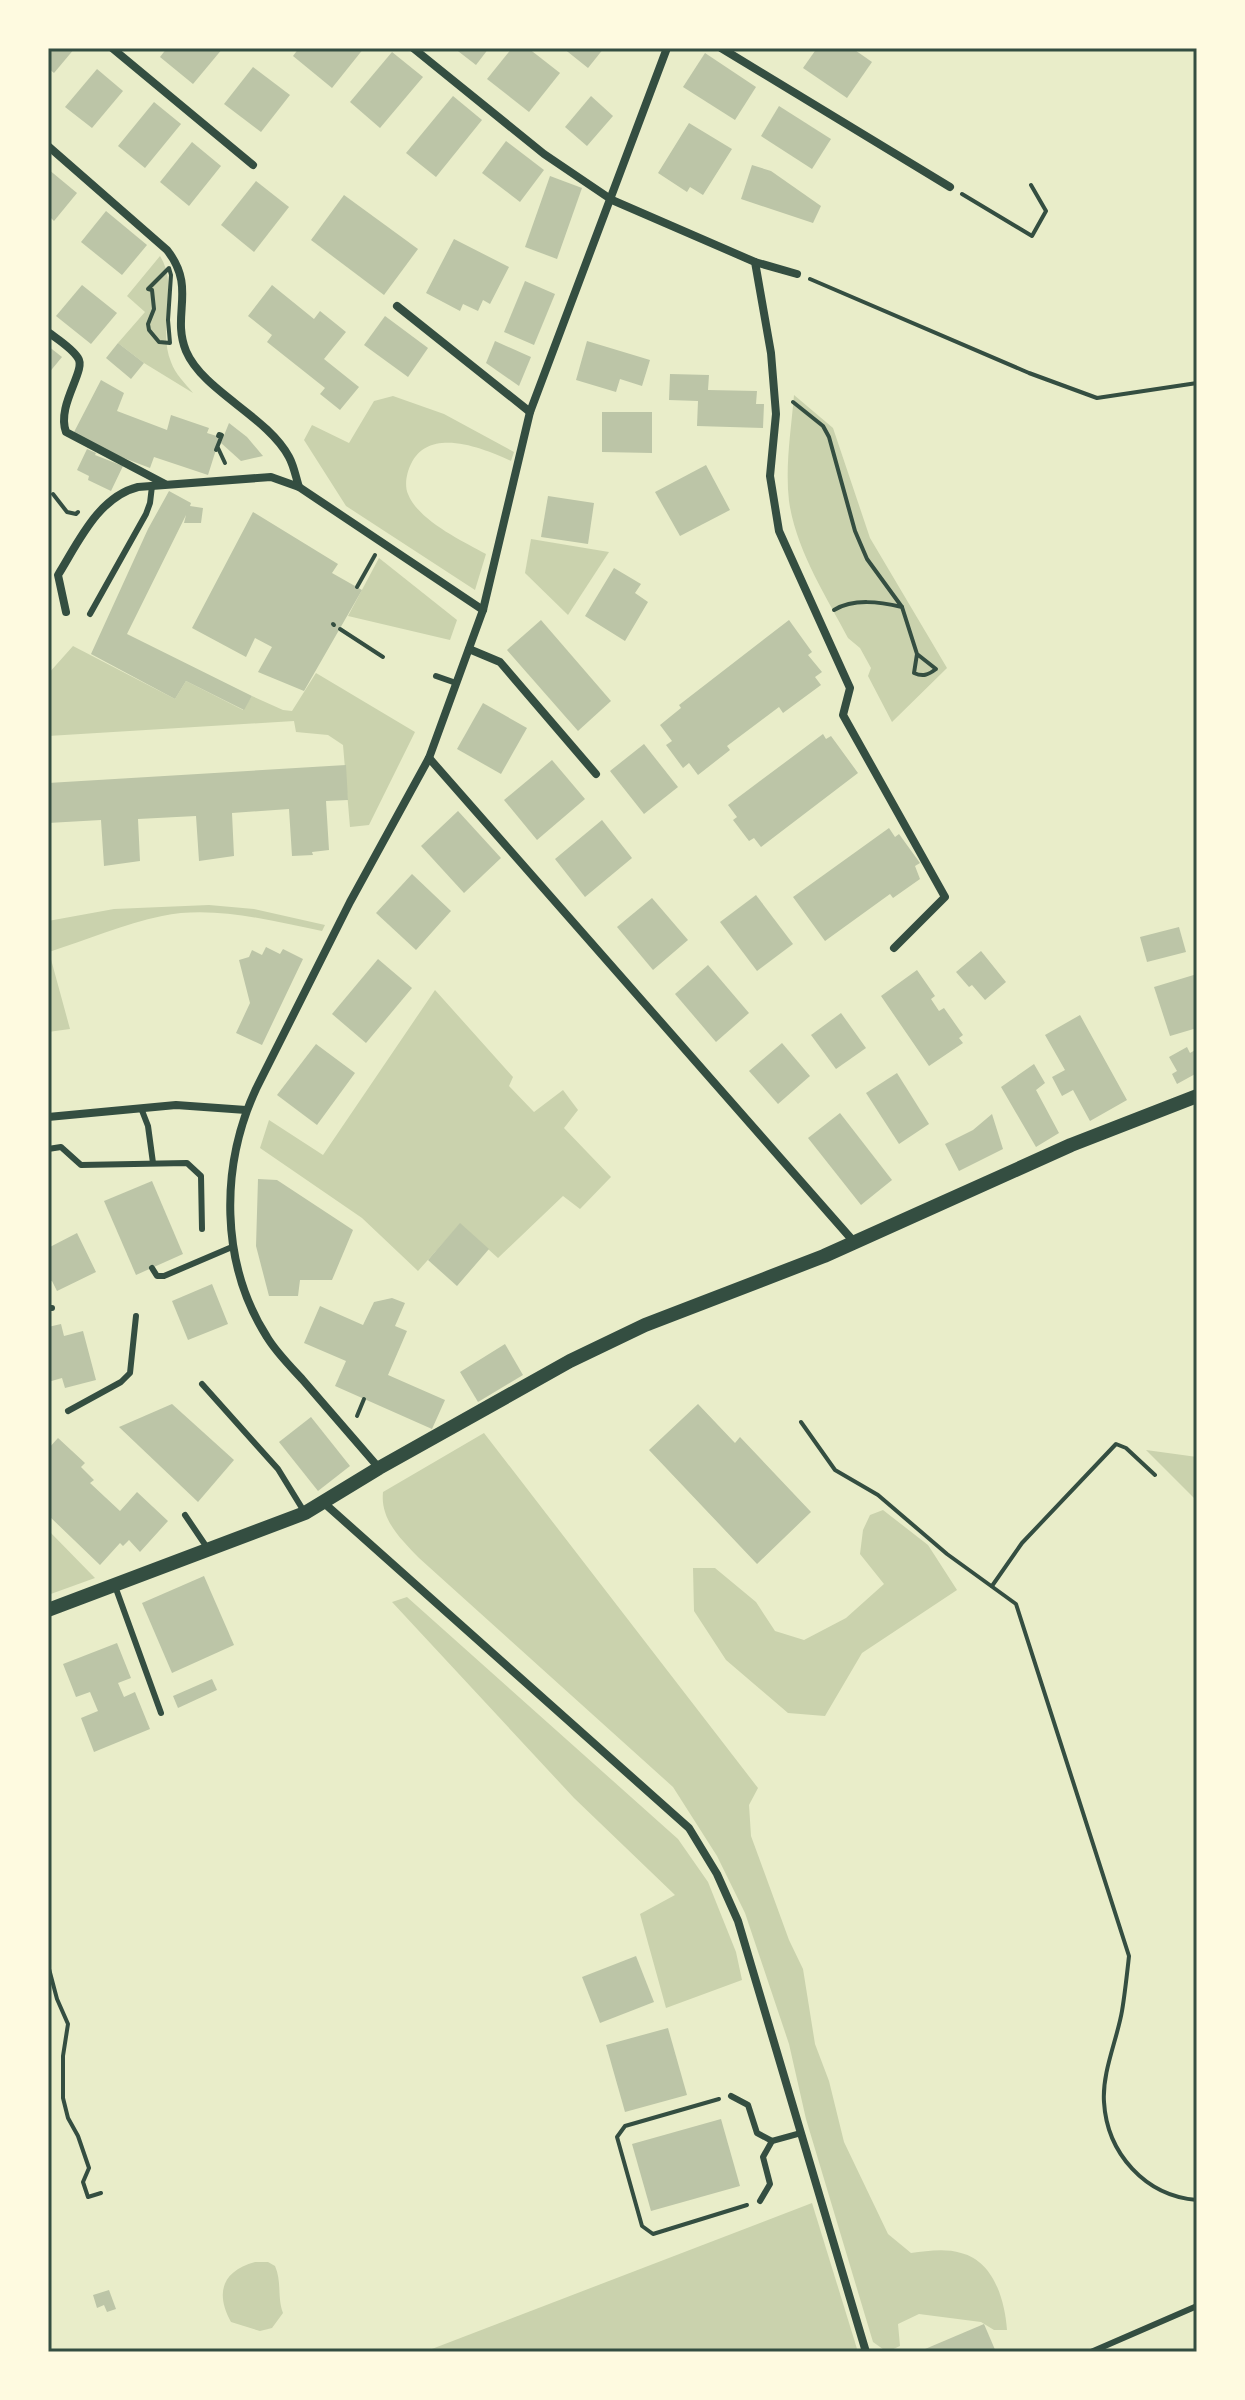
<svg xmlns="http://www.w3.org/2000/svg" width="1245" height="2400" font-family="'Public Sans',sans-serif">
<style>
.green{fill:#cad2ad}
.building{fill:#bcc5a7}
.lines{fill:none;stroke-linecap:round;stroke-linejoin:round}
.path{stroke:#344e41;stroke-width:4}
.service{stroke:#344e41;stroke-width:6}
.minor{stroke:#344e41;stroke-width:8}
.tertiary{stroke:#344e41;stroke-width:14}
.neatline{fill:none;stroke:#344e41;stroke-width:3}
</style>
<rect width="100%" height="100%" fill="#e9edc9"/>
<g class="green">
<path d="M160,256c20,32 -3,72 11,106 4,12 14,21 22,31l-49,-30 -26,-20 27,-31 -18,-16z"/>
<path d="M794,395l39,33 37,110 77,130 -55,54 -24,-46 3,-8 -11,-20 -12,-10c-22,-42 -52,-88 -59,-137 -4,-35 2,-70 5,-106z"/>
<path d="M393,396l51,18 70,38 -3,9c-28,-13 -82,-35 -100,3 -4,8 -7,21 -3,30 10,26 54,47 78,60l-11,36 -129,-84 -42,-66 8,-15 37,18 25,-42z"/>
<polygon points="531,539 609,552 568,615 525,573"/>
<polygon points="379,558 457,620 450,640 348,616"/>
<polygon points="73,646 175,699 186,681 243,710 252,696 283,710 292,711 316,673 415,732 369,825 350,827 343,745 328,735 296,732 294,721 48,736 48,674"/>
<path d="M209,905l45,4 71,16 -3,6c-50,-10 -108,-26 -160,-15 -38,8 -76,24 -113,36l21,77 -22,3v-111l66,-12z"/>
<polygon points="435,990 513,1077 509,1086 534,1112 563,1090 578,1110 564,1128 611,1177 580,1209 563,1196 498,1258 460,1224 418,1271 362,1218 260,1148 269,1120 323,1155"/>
<path d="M484,1433l274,355 -9,17 2,31 38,104 14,29 12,75 14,37 15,61 44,92 23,19c16,-2 34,-5 50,0 33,8 44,48 46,77h-13l-13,-8 -62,-8 -21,10 2,22 -13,6 -14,-10 -67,-223 -17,-75 -44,-131 -28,-57 -44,-69 -254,-229c-18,-19 -39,-38 -36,-66z"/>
<polygon points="1146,1450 1197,1457 1197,1501"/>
<polygon points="883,1510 928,1545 957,1590 862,1653 825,1716 788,1713 726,1660 694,1611 693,1568 715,1568 756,1602 775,1631 804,1640 846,1618 884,1584 860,1554 863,1530 870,1515"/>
<polygon points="48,1530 95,1578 48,1595"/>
<polygon points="407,1597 678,1839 708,1882 736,1952 742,1980 666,2008 640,1914 675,1895 574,1798 392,1602"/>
<polygon points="812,2203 858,2352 424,2352"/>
<path d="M255,2262h13l7,4c7,16 2,31 8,47l-11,15 -12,3 -29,-9c-16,-29 -9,-51 24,-60z"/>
</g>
<g class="building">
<polygon points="48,48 75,48 54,73 48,68"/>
<polygon points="167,48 223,48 193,84 160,57"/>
<polygon points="299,48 364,48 332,88 293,56"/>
<polygon points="454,48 489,48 476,65"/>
<polygon points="512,48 528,48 560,73 529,112 487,79"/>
<polygon points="563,48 604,48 588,68"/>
<polygon points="817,48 852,48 872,62 847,98 803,68"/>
<polygon points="392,52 423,77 380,128 350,102"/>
<polygon points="705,53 756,87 735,120 683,87"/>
<polygon points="253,67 290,95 261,132 224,104"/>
<polygon points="97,69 123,91 92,128 65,107"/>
<polygon points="453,96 482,120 436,177 406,153"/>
<polygon points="591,96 613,116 587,146 565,127"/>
<polygon points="154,102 181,124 145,168 118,146"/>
<polygon points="779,106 831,139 812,169 761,136"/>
<polygon points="689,123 732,149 703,195 690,187 687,192 658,173"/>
<polygon points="506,141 544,170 520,202 482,173"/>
<polygon points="192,142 221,166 189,206 160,182"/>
<polygon points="752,165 771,171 821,206 813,223 741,199"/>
<polygon points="48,169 77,193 54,221 48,215"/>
<polygon points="550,176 582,188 557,259 525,247"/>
<polygon points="256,181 289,207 254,252 221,225"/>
<polygon points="344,195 418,249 384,295 311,240"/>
<polygon points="106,211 147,245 122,275 81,242"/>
<polygon points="454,239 509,267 490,304 483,300 478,311 463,304 460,311 426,293"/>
<polygon points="525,281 555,294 534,345 504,332"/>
<polygon points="82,285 117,313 91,344 56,316"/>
<polygon points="272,285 314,319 320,311 346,332 324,359 359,387 340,410 320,394 325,388 267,342 272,335 248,316"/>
<polygon points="385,316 428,348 408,377 364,345"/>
<polygon points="495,341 531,357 519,386 486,363"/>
<polygon points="587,341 650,360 642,386 620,379 616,392 576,380"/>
<polygon points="118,343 144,363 131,379 106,358"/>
<polygon points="48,346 62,357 48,374"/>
<polygon points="670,374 709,375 708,390 757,391 756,404 764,404 763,428 697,426 698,401 669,400"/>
<polygon points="101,380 124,393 117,411 167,430 171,415 209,428 207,433 220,437 208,475 154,457 150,468 108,452 73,434"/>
<polygon points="602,412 652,412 652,453 602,452"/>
<polygon points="229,423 247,437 263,456 241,461 221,443"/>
<polygon points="87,449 96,453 95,455 123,466 111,491 88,480 89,476 77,470"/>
<polygon points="706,465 730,510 680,536 655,492"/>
<polygon points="169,491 191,503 190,506 203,508 201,523 184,523 186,515 127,634 252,696 244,710 186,681 175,699 91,654 148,529"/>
<polygon points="548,496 594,503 588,544 541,537"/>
<polygon points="253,512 338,564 332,573 362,590 304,691 258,672 272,647 255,638 246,657 192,628"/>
<polygon points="614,568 641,584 635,593 648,602 625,641 585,616"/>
<polygon points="541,620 611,701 578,731 507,650"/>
<polygon points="789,620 812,652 808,655 822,672 815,677 821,685 783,713 779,707 727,746 730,750 698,775 689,763 683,768 666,745 672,741 660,725 681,708 679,705"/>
<polygon points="483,703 527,728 501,774 457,749"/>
<polygon points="823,734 826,739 831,736 858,773 761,847 754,838 749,841 733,820 737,817 728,805"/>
<polygon points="644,744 678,787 644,814 610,771"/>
<polygon points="552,760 585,799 537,840 504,800"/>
<polygon points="346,765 348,800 326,801 329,850 312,852 313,855 292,856 289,809 232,813 234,856 199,861 196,816 138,819 140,861 104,866 101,820 48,823 48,783"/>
<polygon points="458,811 501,858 464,893 421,846"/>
<polygon points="602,820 632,858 585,897 555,859"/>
<polygon points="889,828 895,837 899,834 920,863 915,866 920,879 893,898 890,894 825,941 793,897"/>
<polygon points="412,874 451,911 416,950 376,913"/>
<polygon points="756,895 793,944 757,971 720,922"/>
<polygon points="652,898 688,940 653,970 617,927"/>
<polygon points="1179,927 1186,952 1147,962 1140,937"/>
<polygon points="266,947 280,954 283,949 303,959 262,1045 236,1033 250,1003 239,960 249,957 252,950 262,955"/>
<polygon points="981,951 1006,982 985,1000 972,985 969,987 956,972"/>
<polygon points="378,959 412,988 366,1043 332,1014"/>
<polygon points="708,965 749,1013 716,1042 675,994"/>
<polygon points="917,970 935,996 931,999 939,1011 944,1008 963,1035 959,1038 963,1043 929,1066 881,996"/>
<polygon points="1197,974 1197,1028 1170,1036 1154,987"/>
<polygon points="841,1013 866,1048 836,1069 811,1035"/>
<polygon points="1080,1015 1127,1100 1090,1121 1073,1090 1062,1096 1052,1077 1065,1070 1045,1035"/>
<polygon points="782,1043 810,1076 778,1104 749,1071"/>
<polygon points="316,1044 355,1073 317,1125 277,1095"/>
<polygon points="1187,1047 1190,1053 1197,1049 1197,1073 1177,1084 1172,1074 1177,1071 1169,1057"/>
<polygon points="1034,1064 1045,1083 1036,1090 1059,1133 1036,1147 1001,1087"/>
<polygon points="897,1073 929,1124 899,1144 866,1093"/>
<polygon points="840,1113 892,1180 861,1205 808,1138"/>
<polygon points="992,1114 1003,1149 959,1171 945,1144 973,1130"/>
<polygon points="258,1179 277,1180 353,1230 332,1280 300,1280 298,1296 269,1296 256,1246"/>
<polygon points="152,1181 183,1254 136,1275 104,1201"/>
<polygon points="460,1223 489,1249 457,1286 428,1260"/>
<polygon points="77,1233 96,1272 57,1291 52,1281 48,1282 48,1248"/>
<polygon points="212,1284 228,1324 188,1340 172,1301"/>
<polygon points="392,1298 405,1303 395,1326 407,1331 388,1375 445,1400 432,1429 335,1386 346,1361 304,1343 320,1306 363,1325 374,1302"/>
<polygon points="61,1324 64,1336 83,1331 96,1380 65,1388 62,1378 48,1382 48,1327"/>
<polygon points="505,1344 523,1375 478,1402 460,1372"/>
<polygon points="172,1404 234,1460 198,1502 119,1427"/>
<polygon points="698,1404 735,1443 740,1437 811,1512 757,1564 649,1450"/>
<polygon points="311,1417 350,1466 318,1491 279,1442"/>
<polygon points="58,1438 85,1463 81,1467 94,1480 90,1483 120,1511 137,1492 168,1521 140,1552 129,1540 123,1546 120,1543 100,1565 48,1515 48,1449"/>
<polygon points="204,1576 234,1645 172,1673 142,1603"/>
<polygon points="117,1643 131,1678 118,1683 124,1697 135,1692 150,1729 94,1752 81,1718 98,1711 90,1692 76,1697 63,1664"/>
<polygon points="212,1679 217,1690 178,1708 173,1696"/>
<polygon points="636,1956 654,2002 600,2023 582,1977"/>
<polygon points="668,2028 687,2095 625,2112 606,2045"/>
<polygon points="721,2119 740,2186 651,2211 632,2144"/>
<polygon points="109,2290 116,2309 107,2312 104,2305 97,2308 93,2295"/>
<polygon points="984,2324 996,2352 918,2352"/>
</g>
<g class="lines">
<g class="path">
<polyline points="962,194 1032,236 1046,211 1031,185"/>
<polygon points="169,268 171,275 168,320 170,343 159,342 149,330 148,324 154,309 152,290 148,289"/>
<polyline points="810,279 1029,373 1097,398 1197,383"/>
<polyline points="793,402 823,426 829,437 855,531 867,559 902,607"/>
<polyline points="218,448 225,463"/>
<polyline points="216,450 222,435 219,434 218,436"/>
<polyline points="53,494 67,512 76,514 78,512"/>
<polyline points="357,587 375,555"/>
<path d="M834,610c20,-12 46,-8 68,-3l15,47 19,15c-8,6 -13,8 -22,4l3,-19"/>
<polyline points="333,624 334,625"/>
<polyline points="340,629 383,657"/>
<polyline points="357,1416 364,1399"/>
<path d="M801,1422l34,48 43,25 69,59 69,50 113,352c-2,18 -4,37 -7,55 -5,29 -20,61 -18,91 3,51 41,94 93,98"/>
<polyline points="992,1586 1022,1543 1116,1444 1126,1448 1155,1475"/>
<polyline points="48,1965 57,1999 68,2024 63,2056 63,2098 68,2118 78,2136 89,2168 83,2182 88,2197 101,2193"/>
<polyline points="719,2099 625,2126 617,2137 642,2226 653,2234 747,2205"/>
</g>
<g class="service">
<polyline points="90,614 146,514 150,503 152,486"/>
<polyline points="436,676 456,683"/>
<polyline points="141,1108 148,1126 153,1163"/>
<polyline points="48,1149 61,1147 81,1165 187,1163 201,1176 202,1229"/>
<polyline points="152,1268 157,1276 164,1276 232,1247"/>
<polyline points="48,1308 52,1308"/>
<polyline points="202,1384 278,1469 305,1513"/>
<polyline points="68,1411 121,1382 130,1373 136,1316"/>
<polyline points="185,1515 208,1549"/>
<polyline points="115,1586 161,1713"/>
<polyline points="731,2096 748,2105 757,2133 772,2141 763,2157 770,2184 760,2201"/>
<polyline points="772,2141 801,2133"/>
<polyline points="1091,2352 1197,2306"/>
</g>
<g class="minor">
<polyline points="112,48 253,165"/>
<polyline points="413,48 544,154 612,200 755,262 771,353 776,414 770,476 779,531 850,688 843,715 945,897 894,948"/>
<polyline points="721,48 950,187"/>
<path d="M48,146l119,104c30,38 4,64 19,101 17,40 81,65 103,106 5,9 7,21 10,30"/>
<polyline points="755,262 797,274"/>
<polyline points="397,306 530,412"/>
<path d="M48,332c9,7 24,16 30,26 9,12 -22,47 -12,74l99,52"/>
<path d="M66,612l-8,-37c20,-32 40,-78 80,-88l133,-10 28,10 184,123"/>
<polyline points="469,649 500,662 596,774"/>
<polyline points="429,758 855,1243"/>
<polyline points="48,1117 176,1105 246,1110"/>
<path d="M379,1468c-26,-30 -51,-59 -77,-89 -12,-13 -26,-27 -35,-42 -47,-74 -47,-170 -11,-248l94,-187 79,-144 54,-148 47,-198 137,-364"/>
<polyline points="324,1503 689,1828 717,1874 738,1921 866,2352"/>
</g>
<polyline class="tertiary" points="48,1610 305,1513 379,1468 570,1361 645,1325 824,1256 1071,1145 1197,1096"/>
</g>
<rect width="1245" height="2400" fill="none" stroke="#fefae0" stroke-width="100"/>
<rect x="50" y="50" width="1145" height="2300" class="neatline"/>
</svg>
